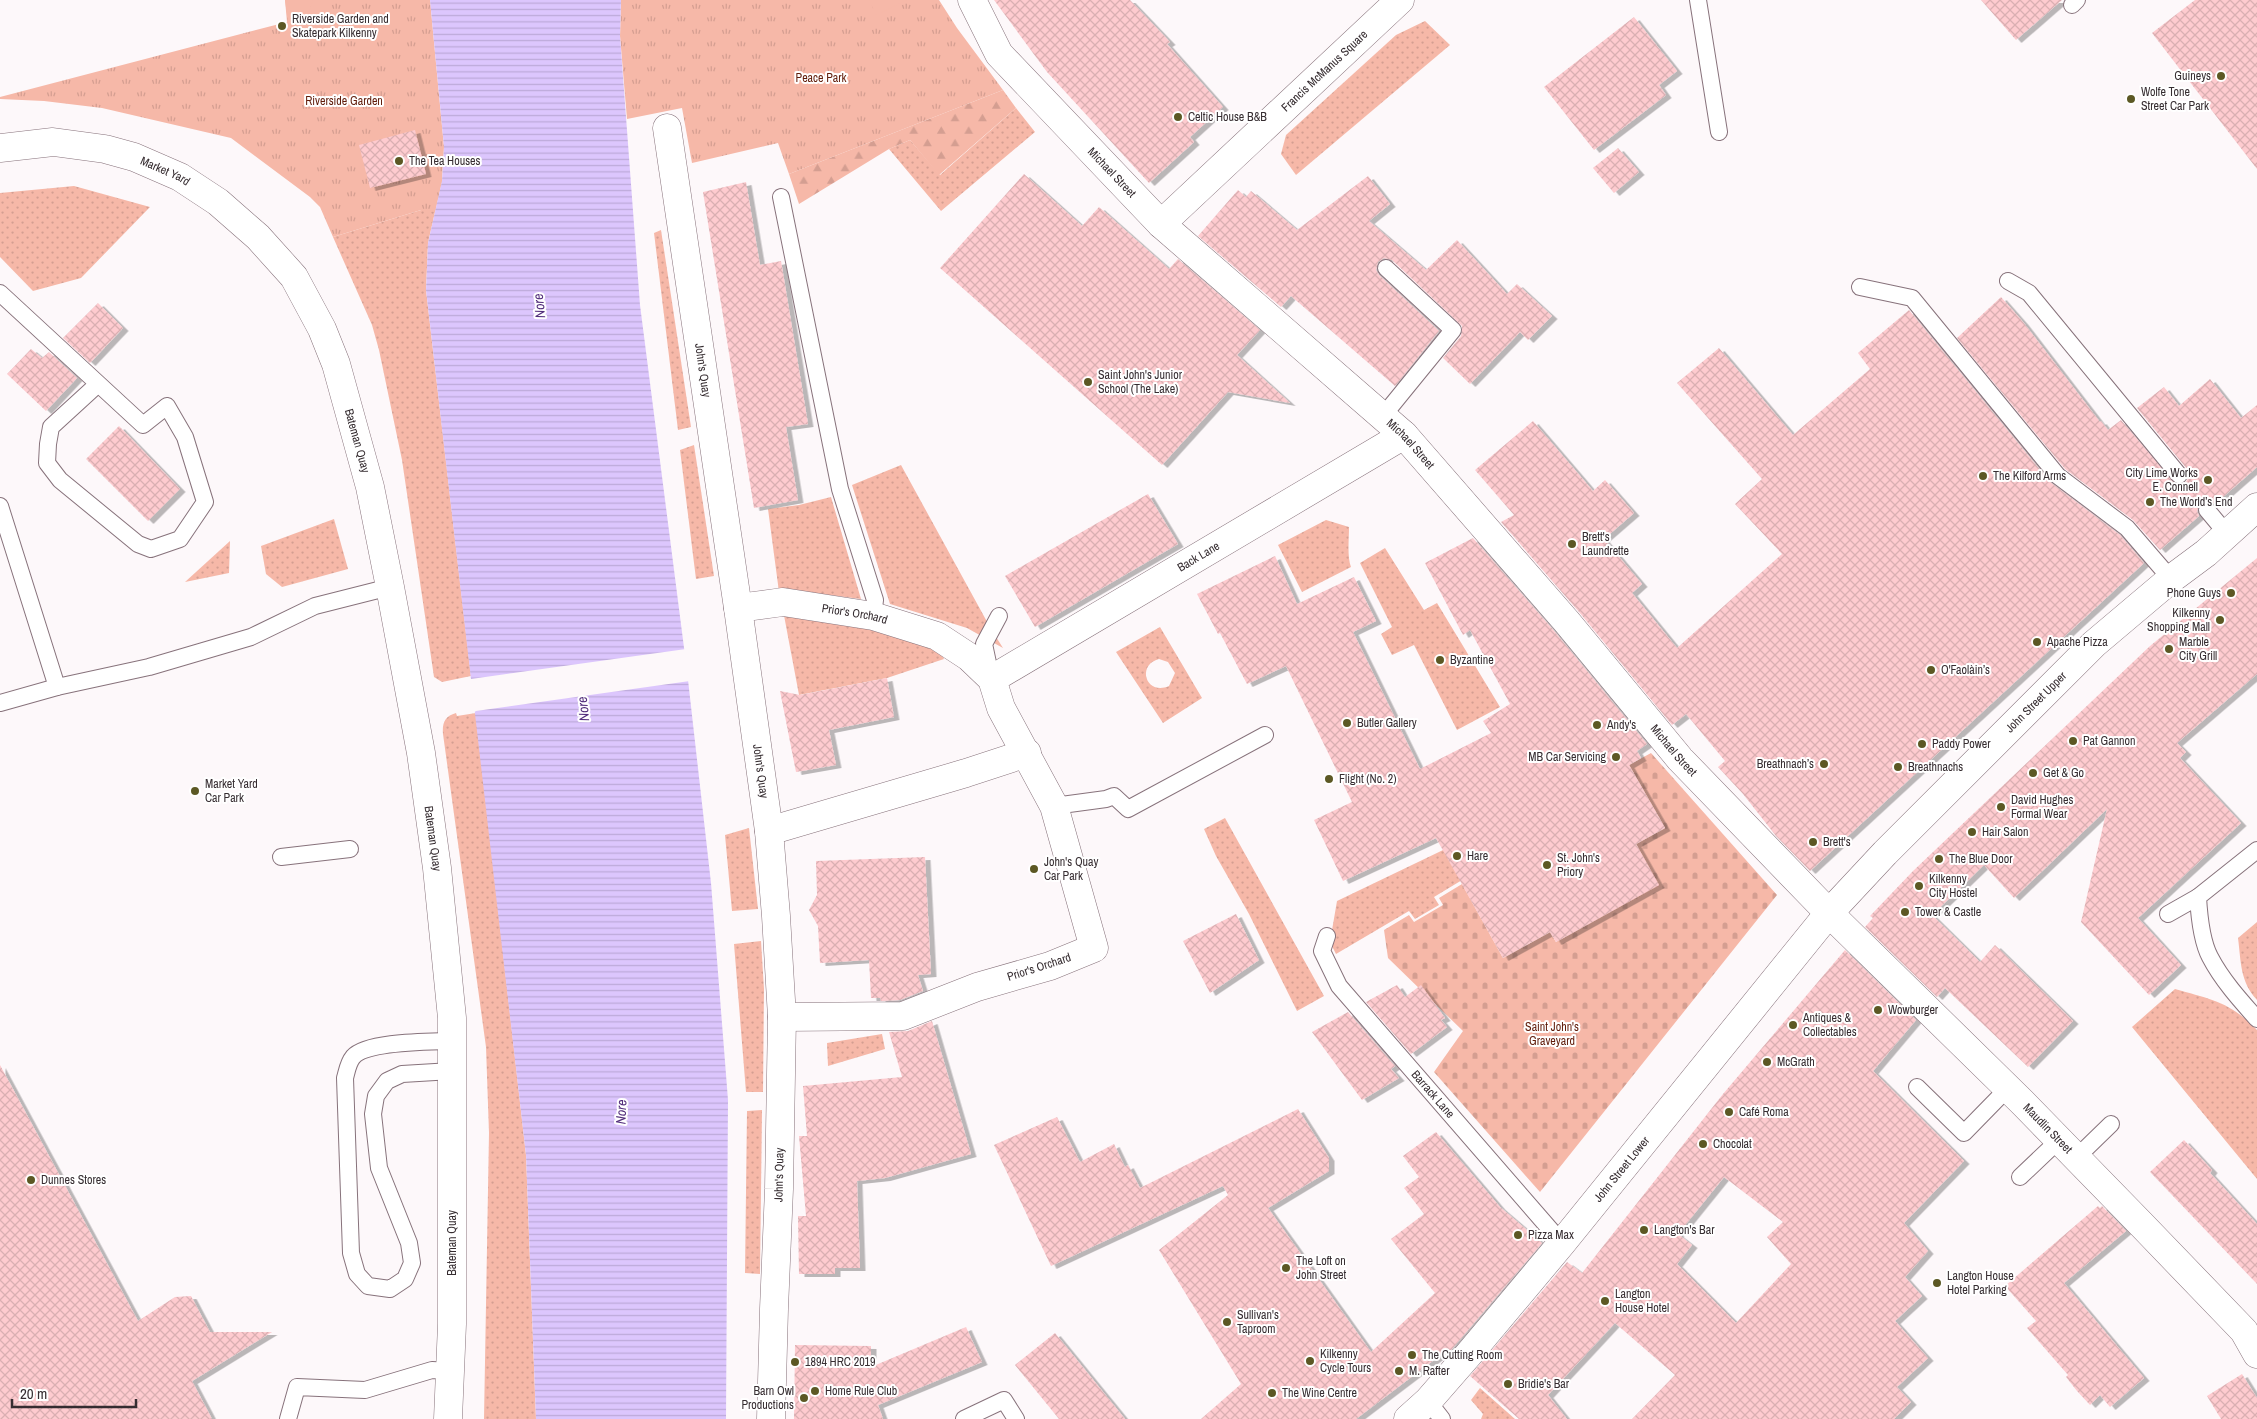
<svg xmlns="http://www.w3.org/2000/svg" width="2257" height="1419" font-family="'Archivo Narrow',sans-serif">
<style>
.grass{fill:url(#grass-dots);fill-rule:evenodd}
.forest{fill:url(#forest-firs)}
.cemetery{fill:url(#cemetery-stones)}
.park{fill:url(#park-tufts)}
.garden{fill:#f6b8a8}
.water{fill:url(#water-rules)}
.pier{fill:#fdf8fa}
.building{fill:url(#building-cross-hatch);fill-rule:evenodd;filter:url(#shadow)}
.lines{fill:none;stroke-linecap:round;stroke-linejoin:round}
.service-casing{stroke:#87727b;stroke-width:18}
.minor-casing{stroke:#87727b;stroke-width:29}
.tertiary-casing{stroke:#87727b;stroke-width:29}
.secondary-casing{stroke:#87727b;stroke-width:29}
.service{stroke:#fff;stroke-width:16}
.minor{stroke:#fff;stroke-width:28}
.tertiary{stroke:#fff;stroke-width:28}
.secondary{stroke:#fff;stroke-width:28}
.poi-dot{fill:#5c5824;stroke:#fff;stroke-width:2}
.labels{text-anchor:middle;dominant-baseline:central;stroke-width:4;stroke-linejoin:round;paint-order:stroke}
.poi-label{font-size:12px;fill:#362d31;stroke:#fff;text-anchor:start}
.street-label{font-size:12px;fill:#362d31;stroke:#fff}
.park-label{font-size:12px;fill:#601c0a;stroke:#fff}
.water-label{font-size:14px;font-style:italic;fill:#532f7c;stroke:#fff}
</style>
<defs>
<pattern id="grass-dots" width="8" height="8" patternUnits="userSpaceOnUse" patternTransform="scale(1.25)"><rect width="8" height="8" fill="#f6b8a8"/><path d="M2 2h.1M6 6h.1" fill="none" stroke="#d49e91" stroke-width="1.8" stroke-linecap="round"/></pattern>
<pattern id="forest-firs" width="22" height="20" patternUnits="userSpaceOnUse" patternTransform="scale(1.25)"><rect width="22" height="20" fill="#f6b8a8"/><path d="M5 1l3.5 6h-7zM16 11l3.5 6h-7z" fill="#d49e91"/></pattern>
<pattern id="cemetery-stones" width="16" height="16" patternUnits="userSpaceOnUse" patternTransform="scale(1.25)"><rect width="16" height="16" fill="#f6b8a8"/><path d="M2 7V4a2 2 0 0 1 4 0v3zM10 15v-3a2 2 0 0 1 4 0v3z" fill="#d49e91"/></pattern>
<pattern id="park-tufts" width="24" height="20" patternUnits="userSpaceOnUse" patternTransform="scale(1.25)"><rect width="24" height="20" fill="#f6b8a8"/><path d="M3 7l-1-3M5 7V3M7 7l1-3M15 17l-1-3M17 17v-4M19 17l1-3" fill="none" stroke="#d49e91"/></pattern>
<pattern id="water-rules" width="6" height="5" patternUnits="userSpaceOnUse" patternTransform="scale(1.25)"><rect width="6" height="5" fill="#dcc6fd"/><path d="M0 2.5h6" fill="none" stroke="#bdaad9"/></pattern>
<pattern id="building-cross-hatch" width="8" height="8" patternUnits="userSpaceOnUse" patternTransform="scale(1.25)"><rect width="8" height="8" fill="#fecbcf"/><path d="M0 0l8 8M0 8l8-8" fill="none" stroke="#daafb2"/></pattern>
<filter id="shadow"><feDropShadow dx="5.5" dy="3" stdDeviation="0" flood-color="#0004"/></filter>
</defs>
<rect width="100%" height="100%" fill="#fdf8fa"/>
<g class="grass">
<polygon points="430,0 442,181 428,243 426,290 471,676 442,682 434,677 402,460 379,350 372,325 333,237 421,210"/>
<polygon points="1425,21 1450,45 1296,175 1281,154 1286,135 1396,35"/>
<polygon points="1016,108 1035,132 941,211 889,149 910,140 940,175"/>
<polygon points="74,186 150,207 81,278 33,291 0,257 0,193"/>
<polygon points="661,230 691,427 678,430 654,233"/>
<polygon points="694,445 714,576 696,579 680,450"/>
<polygon points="901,465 991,629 1003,648 967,628 890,604 852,485"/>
<polygon points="831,497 861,599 806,592 779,592 768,509 799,505"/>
<polygon points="334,519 348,569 282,587 266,574 261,546"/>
<path d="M1326,520l23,7c0,12 -2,30 2,40l-49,25 -24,-47z"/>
<polygon points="230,541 229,573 185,582"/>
<polygon points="1385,548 1424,610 1437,603 1500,707 1457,730 1414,645 1392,655 1381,634 1392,627 1360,563"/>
<polygon points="783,610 865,625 939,650 944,659 887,678 799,695"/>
<path d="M1160,627l42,71 -39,25 -47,-71zM1159,659l9,3 7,11 -6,13c-23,10 -33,-21 -10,-27z"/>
<path d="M456,713l1,3 19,-3 50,442 10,264h-52l5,-286 -3,-86 -43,-313c-1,-11 2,-18 13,-21z"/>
<polygon points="1225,818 1324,996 1297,1011 1249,914 1216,856 1204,829"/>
<polygon points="749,828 758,909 732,911 725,835"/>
<polygon points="1466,839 1482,868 1434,897 1439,905 1415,919 1409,911 1336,954 1330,942 1337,901"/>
<path d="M2257,922v78c-17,-18 -16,-39 -19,-62z"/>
<polygon points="761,941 764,989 763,1092 746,1092 734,944"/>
<path d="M2175,989c35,10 56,13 82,41v149l-125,-152z"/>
<polygon points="882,1034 885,1049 828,1066 827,1043"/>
<polygon points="762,1110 760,1274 745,1273 747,1111"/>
<polygon points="1480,1388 1515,1419 1481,1419 1483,1414 1471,1400"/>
</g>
<polygon class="forest" points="1003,90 1016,108 939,175 910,140 889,149 799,204 789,174"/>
<polygon class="cemetery" points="1651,753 1777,895 1540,1192 1434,1072 1463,1031 1388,958 1384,930 1409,915 1414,922 1443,905 1439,898 1462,884 1503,958 1550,932 1556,942 1658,885 1636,844 1665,828 1629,765"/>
<g class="park">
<polygon points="285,0 430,0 444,147 442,181 435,212 421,210 333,237 320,207 310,197 231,138 102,108 44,101 0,99 0,97 287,22"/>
<polygon points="621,0 939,0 957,28 1003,90 789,174 778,143 692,163 682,108 627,119 620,36"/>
</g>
<g class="garden">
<polygon points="285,0 313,0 307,18 288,22"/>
<polygon points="869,0 907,0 876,15"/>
</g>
<polygon class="water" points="430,0 621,0 620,36 640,305 687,671 711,883 728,1100 726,1419 536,1419 526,1155 426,290 428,243 442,181 444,147"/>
<polygon class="pier" points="686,649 690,681 476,711 473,713 468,677 471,679"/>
<g class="building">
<polygon points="994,0 1130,0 1170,42 1167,44 1223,107 1190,137 1194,142 1149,183 1047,72"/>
<polygon points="1981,0 2062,0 2016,40"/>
<polygon points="2195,0 2257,0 2257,169 2152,33"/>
<polygon points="1634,17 1677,71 1659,85 1666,95 1594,150 1544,87"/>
<polygon points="415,130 426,174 370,188 359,145"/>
<polygon points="1618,148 1639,172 1614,193 1593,168"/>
<polygon points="1024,174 1082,226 1099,207 1169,269 1178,259 1260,330 1237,355 1290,403 1228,392 1162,465 940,268"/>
<polygon points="1368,176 1390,204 1369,221 1426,270 1457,240 1507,294 1517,284 1552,316 1528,340 1520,332 1470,384 1443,358 1461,336 1462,326 1392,260 1384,258 1378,262 1376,270 1379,275 1439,331 1395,386 1291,296 1281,307 1198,236 1238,190 1246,197 1251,191 1297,230"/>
<polygon points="746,182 760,265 781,261 808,424 786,427 798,500 754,508 703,192"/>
<polygon points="2001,297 2023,322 2100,422 2101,421 2108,430 2121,420 2175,484 2186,482 2188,478 2187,469 2137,408 2164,387 2179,406 2210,379 2241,418 2257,405 2257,467 2215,504 2206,500 2200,503 2197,511 2199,516 2160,550 2133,520 2065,469 1957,338"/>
<polygon points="98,303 123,328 90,363 63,338"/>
<polygon points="1909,310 2050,482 2120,535 2144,563 1810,871 1776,836 1743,794 1718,767 1725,761 1686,714 1672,725 1579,612 1501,522 1514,515 1475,470 1533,421 1593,491 1605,480 1634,513 1604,539 1642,584 1632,593 1677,648 1782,554 1735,504 1762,479 1677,383 1719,348 1793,435 1870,369 1858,353"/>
<polygon points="31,349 42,358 49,352 77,378 46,411 7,374"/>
<polygon points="119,426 180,489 148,521 86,459"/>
<polygon points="1148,494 1178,544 1035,627 1005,576"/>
<polygon points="1473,538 1555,632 1647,744 1637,751 1641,758 1629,765 1665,828 1636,844 1659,885 1556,942 1550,932 1503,958 1436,838 1343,881 1314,820 1352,802 1286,666 1247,684 1220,633 1218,634 1197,594 1275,556 1297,604 1354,577 1376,621 1353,632 1420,769 1491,733 1483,721 1510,704 1470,630 1463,635 1425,563"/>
<polygon points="2257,558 2257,674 2177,743 2186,752 2180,758 2241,823 2138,918 2181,965 2149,995 2081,922 2107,809 2014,898 1984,865 1932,915 1980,962 1995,945 2073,1021 2028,1067 1945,988 1937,997 1865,927 1873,918 1870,916 1913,871 2150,646"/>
<polygon points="887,678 894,717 829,730 836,765 796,772 780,691 800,695"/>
<polygon points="925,857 931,974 918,975 923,991 900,1000 881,1001 880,998 871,998 869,960 820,963 818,926 809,910 817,895 816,861"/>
<polygon points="1236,914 1259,960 1210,993 1183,941"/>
<path d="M1845,950l71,70 -43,51 91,90 -60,62 24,28 -23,26 17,19 -27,25 33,37 -31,29 14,15 -17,17h-262l43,-44 -60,-52 -67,72 19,24h-48l-49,-43 97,-114 15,11 141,-179zM1724,1177l59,45 -16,15 24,27 -55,59 -59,-59 15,-19 -14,-11z"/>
<polygon points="1397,985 1405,997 1421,985 1445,1018 1441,1020 1447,1027 1411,1054 1366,1002"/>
<polygon points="1348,1012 1395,1066 1391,1069 1399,1078 1362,1100 1312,1032"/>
<polygon points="932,1021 971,1154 885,1178 857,1181 860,1268 835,1268 835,1274 799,1274 798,1216 806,1216 799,1136 807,1136 803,1086 902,1077 889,1032 908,1031"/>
<polygon points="0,1065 138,1321 175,1297 191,1296 210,1332 272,1332 192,1381 212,1419 0,1419"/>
<polygon points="1298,1109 1329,1158 1329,1171 1268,1208 1371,1352 1435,1293 1391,1239 1424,1214 1404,1188 1419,1177 1403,1156 1436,1132 1500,1207 1542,1243 1446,1356 1443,1353 1356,1419 1201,1419 1241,1384 1159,1250 1228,1195 1223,1186 1051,1266 994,1145 1057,1117 1080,1162 1114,1144 1125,1167 1128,1165 1140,1188"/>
<polygon points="2184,1140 2212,1170 2210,1173 2257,1224 2257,1284 2150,1172"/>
<polygon points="2098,1206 2100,1208 2102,1206 2126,1231 2064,1283 2144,1378 2110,1407 2100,1395 2090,1405 2077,1391 2066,1377 2068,1375 2027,1328 2036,1321 2005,1286"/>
<polygon points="966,1327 982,1362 878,1405 883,1419 794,1419 795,1345 871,1346 871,1367"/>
<polygon points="1055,1333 1125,1419 1059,1419 1015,1365"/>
<polygon points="2242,1374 2257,1398 2257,1419 2221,1419 2207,1396"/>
</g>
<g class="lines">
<g class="service-casing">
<g id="service">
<polyline points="1698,0 1719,132"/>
<polyline points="2072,5 2077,0"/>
<polyline points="781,197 840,489 875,600 873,616"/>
<polyline points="2008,281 2029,293 2179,475"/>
<polyline points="1860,287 1912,298 2058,476 2127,528 2171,579"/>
<polyline points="0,293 143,425 167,406 185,437 205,502 180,539 151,549 138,544 60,480 47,463 48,444 51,427 98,384"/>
<polyline points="1383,416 1453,330 1386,268"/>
<polyline points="0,506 57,687"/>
<polyline points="2207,510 2227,534"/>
<polyline points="991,677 984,644 999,616"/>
<polyline points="0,703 57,687 149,667 251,637 315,606 390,587"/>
<polyline points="1054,806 1106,799 1114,796 1128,809 1265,735"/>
<path d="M2257,850l-59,47c1,17 4,45 12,60 12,23 30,43 47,62"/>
<polyline points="281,857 350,849"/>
<polyline points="2168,914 2198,897"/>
<path id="s1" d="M1327,936l-5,15 17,35 223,257"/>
<path d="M452,1071l-50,3 -15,7 -11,15 -3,18 6,54 30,75 3,20 -7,16 -15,10 -22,-3 -11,-12 -6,-21 -6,-175c2,-7 3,-15 8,-21 14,-16 77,-15 99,-16"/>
<polyline points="1917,1087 1964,1133 2008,1088"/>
<polyline points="2076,1158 2111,1124"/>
<polyline points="2020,1177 2059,1140"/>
<polyline points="1428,1401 1442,1419"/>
<polyline points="288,1419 297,1387 365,1390 432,1370 450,1371"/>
<polyline points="964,1419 1004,1400 1016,1419"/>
</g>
</g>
<g class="minor-casing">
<g id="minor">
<path id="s2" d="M667,128l71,480 31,223 7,85 6,101 -3,172 -5,120 -3,110"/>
<path id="s3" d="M1161,224l239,-224"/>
<path id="s4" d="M738,608l45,-6 90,14 64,20 32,21 23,22 9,29 53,98 40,142 -44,18 -73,21 -74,29 -121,1"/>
<path id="s5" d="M992,679l412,-244"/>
<polyline points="769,831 966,773 1027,753"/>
</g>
</g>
<g class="tertiary-casing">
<g id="tertiary">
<path id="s6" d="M972,0l27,54 162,170 243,211 163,187 113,137 149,154 193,189 119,122 103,107 13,23"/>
<path id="s7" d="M0,148l53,-6 52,7 29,8 46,20 38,25 40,35 36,40 28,52 14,35 34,123 20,100 31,166 16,115 15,150v306l-4,95"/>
</g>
</g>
<g class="secondary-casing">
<g id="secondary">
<path id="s8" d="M1408,1419l20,-18 41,-47 93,-111 267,-330 56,-60 209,-209 77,-65 35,-26 51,-46"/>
</g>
</g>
<use href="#service" class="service"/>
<use href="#minor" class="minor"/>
<use href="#tertiary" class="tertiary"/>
<use href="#secondary" class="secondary"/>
</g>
<g class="poi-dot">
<circle cx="282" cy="26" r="5"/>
<circle cx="2221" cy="76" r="5"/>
<circle cx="2131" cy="99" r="5"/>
<circle cx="1178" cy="117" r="5"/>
<circle cx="399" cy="161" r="5"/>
<circle cx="1088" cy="382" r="5"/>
<circle cx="1983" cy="476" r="5"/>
<circle cx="2208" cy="480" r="5"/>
<circle cx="2150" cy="502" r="5"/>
<circle cx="1572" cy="544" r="5"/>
<circle cx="2231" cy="593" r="5"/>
<circle cx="2220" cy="620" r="5"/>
<circle cx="2037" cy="642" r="5"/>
<circle cx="2169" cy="649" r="5"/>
<circle cx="1440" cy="660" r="5"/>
<circle cx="1931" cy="670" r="5"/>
<circle cx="1347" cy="723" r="5"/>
<circle cx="1597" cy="725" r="5"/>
<circle cx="2073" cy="741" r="5"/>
<circle cx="1922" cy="744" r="5"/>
<circle cx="1616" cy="757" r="5"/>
<circle cx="1824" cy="764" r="5"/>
<circle cx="1898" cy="767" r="5"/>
<circle cx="2033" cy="773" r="5"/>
<circle cx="1329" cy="779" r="5"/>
<circle cx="195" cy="791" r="5"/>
<circle cx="2001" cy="807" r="5"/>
<circle cx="1972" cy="832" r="5"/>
<circle cx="1813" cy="842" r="5"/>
<circle cx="1457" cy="856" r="5"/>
<circle cx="1939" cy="859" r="5"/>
<circle cx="1547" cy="865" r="5"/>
<circle cx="1034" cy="869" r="5"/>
<circle cx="1919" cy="886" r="5"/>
<circle cx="1905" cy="912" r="5"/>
<circle cx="1878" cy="1010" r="5"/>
<circle cx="1793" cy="1025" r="5"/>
<circle cx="1767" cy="1062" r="5"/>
<circle cx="1729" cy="1112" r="5"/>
<circle cx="1703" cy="1144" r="5"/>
<circle cx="31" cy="1180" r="5"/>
<circle cx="1644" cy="1230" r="5"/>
<circle cx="1518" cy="1235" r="5"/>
<circle cx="1286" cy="1268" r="5"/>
<circle cx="1937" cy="1283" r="5"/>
<circle cx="1605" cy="1301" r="5"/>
<circle cx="1227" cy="1322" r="5"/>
<circle cx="1412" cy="1355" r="5"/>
<circle cx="1310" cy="1361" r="5"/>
<circle cx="795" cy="1362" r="5"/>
<circle cx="1399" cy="1371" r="5"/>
<circle cx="1508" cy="1384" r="5"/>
<circle cx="815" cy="1391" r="5"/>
<circle cx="1272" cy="1393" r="5"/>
<circle cx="804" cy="1398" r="5"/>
</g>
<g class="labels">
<g class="poi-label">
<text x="292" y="19">Riverside Garden and<tspan x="292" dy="14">Skatepark Kilkenny</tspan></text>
<text x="2211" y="76" text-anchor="end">Guineys</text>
<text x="2141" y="92">Wolfe Tone<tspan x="2141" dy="14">Street Car Park</tspan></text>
<text x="1188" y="117">Celtic House B&amp;B</text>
<text x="409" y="161">The Tea Houses</text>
<text x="1098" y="375">Saint John's Junior<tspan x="1098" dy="14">School (The Lake)</tspan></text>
<text x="2198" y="473" text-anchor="end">City Lime Works<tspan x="2198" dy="14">E. Connell</tspan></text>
<text x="1993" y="476">The Kilford Arms</text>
<text x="2160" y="502">The World’s End</text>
<text x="1582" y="537">Brett's<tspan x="1582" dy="14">Laundrette</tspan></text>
<text x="2221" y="593" text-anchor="end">Phone Guys</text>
<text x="2210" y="613" text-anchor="end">Kilkenny<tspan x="2210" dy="14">Shopping Mall</tspan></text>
<text x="2047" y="642">Apache Pizza</text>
<text x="2179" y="642">Marble<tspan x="2179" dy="14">City Grill</tspan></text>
<text x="1450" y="660">Byzantine</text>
<text x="1941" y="670">O'Faolàin’s</text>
<text x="1357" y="723">Butler Gallery</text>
<text x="1607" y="725">Andy's</text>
<text x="2083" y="741">Pat Gannon</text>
<text x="1932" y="744">Paddy Power</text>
<text x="1606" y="757" text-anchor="end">MB Car Servicing</text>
<text x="1814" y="764" text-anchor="end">Breathnach’s</text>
<text x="1908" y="767">Breathnachs</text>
<text x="2043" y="773">Get &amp; Go</text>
<text x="1339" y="779">Flight (No. 2)</text>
<text x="205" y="784">Market Yard<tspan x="205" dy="14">Car Park</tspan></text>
<text x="2011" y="800">David Hughes<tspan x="2011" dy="14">Formal Wear</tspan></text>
<text x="1982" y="832">Hair Salon</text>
<text x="1823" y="842">Brett's</text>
<text x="1467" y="856">Hare</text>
<text x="1557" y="858">St. John's<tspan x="1557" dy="14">Priory</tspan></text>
<text x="1949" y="859">The Blue Door</text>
<text x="1044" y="862">John's Quay<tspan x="1044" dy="14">Car Park</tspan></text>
<text x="1929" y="879">Kilkenny<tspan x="1929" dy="14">City Hostel</tspan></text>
<text x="1915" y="912">Tower &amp; Castle</text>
<text x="1888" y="1010">Wowburger</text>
<text x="1803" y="1018">Antiques &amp;<tspan x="1803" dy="14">Collectables</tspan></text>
<text x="1777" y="1062">McGrath</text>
<text x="1739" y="1112">Café Roma</text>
<text x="1713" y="1144">Chocolat</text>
<text x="41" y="1180">Dunnes Stores</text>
<text x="1654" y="1230">Langton's Bar</text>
<text x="1528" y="1235">Pizza Max</text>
<text x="1296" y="1261">The Loft on<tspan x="1296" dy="14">John Street</tspan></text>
<text x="1947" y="1276">Langton House<tspan x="1947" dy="14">Hotel Parking</tspan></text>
<text x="1615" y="1294">Langton<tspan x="1615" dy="14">House Hotel</tspan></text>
<text x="1237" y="1315">Sullivan's<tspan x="1237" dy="14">Taproom</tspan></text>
<text x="1320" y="1354">Kilkenny<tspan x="1320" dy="14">Cycle Tours</tspan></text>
<text x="1422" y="1355">The Cutting Room</text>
<text x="805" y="1362">1894 HRC 2019</text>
<text x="1409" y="1371">M. Rafter</text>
<text x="1518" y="1384">Bridie's Bar</text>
<text x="794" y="1391" text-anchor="end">Barn Owl<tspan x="794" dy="14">Productions</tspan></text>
<text x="825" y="1391">Home Rule Club</text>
<text x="1282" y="1393">The Wine Centre</text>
</g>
<g class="street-label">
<text stroke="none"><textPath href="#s3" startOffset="224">Francis McManus Square</textPath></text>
<text stroke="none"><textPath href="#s7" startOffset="170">Market Yard</textPath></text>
<text stroke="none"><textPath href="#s6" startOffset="224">Michael Street</textPath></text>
<text stroke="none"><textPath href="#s2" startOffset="245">John's Quay</textPath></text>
<text stroke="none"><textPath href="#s7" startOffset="515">Bateman Quay</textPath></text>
<text stroke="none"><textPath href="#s6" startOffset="628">Michael Street</textPath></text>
<text stroke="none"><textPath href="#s5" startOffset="240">Back Lane</textPath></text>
<text stroke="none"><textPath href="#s4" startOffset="118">Prior's Orchard</textPath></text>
<text stroke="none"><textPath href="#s8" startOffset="954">John Street Upper</textPath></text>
<text stroke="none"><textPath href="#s6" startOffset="1032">Michael Street</textPath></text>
<text stroke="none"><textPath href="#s2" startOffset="650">John's Quay</textPath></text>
<text stroke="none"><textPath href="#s7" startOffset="920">Bateman Quay</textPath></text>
<text transform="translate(1039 967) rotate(-18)">Prior's Orchard</text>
<text stroke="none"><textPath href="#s1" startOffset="198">Barrack Lane</textPath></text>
<text stroke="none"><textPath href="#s6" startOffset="1564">Maudlin Street</textPath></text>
<text stroke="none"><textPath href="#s8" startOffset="329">John Street Lower</textPath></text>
<text transform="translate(779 1175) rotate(-89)">John's Quay</text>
<text transform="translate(452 1243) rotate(-90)">Bateman Quay</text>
</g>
<g class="park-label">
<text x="821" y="78">Peace Park</text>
<text x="344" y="101">Riverside Garden</text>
<text x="1552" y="1027">Saint John's<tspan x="1552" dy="14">Graveyard</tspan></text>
</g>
<g class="water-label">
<text transform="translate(539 306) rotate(-96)">Nore</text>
<text transform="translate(583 709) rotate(-96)">Nore</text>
<text transform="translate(621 1112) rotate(-88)">Nore</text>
</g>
</g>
<path d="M12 1399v8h124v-8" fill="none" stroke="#362d31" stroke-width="2.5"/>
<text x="20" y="1399" font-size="15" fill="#362d31" stroke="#ffffff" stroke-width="4" paint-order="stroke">20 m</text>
</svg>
